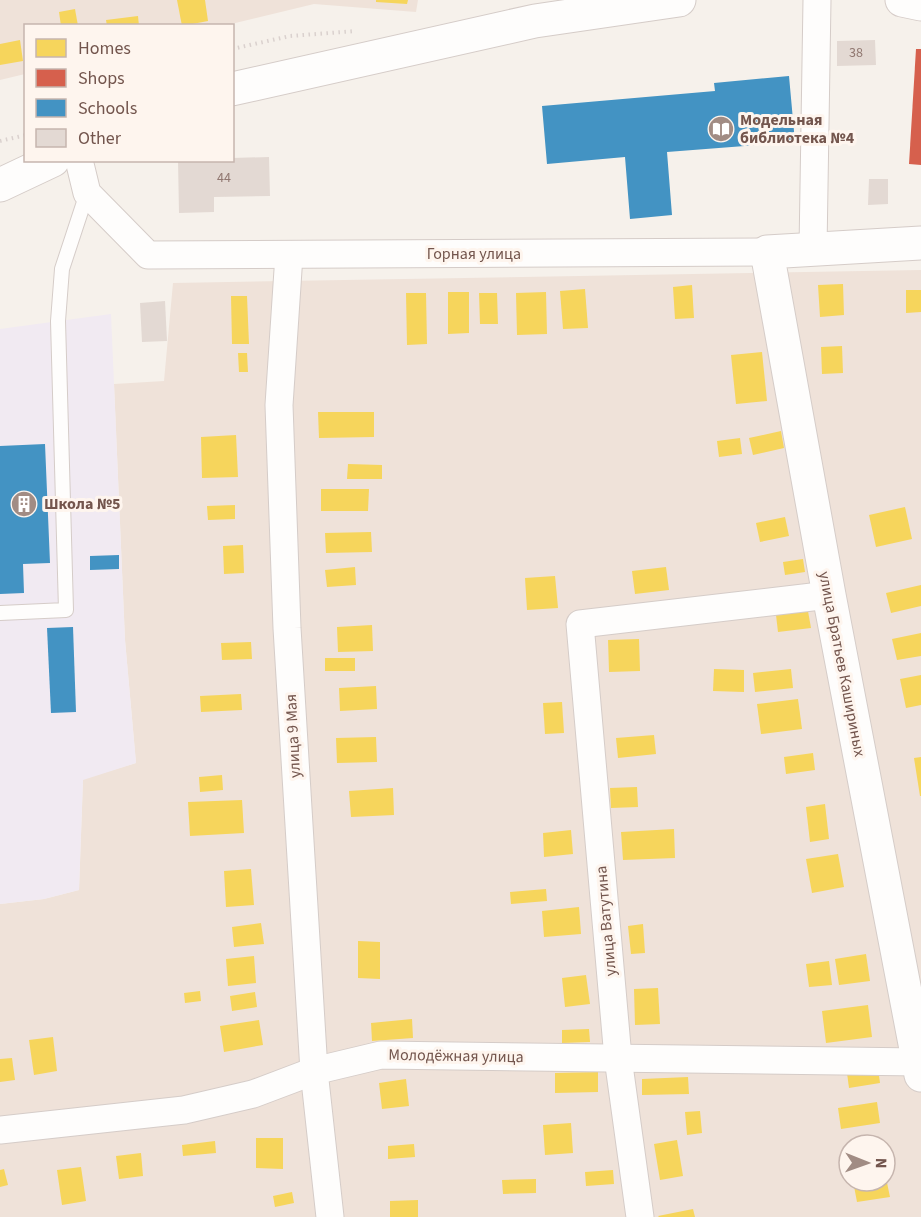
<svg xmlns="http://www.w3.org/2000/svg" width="921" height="1217" font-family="'Source Sans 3',sans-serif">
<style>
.residential{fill:#efe2d9;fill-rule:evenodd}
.education{fill:#f1eaf2}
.homes{fill:#f6d55c}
.shops{fill:#d6604d}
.schools{fill:#4393c3}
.building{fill:#e3d9d3}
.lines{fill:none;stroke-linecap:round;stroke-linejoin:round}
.service-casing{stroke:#d5ccc8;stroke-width:16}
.minor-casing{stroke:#d5ccc8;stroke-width:29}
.tertiary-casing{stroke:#d5ccc8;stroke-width:35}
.secondary-casing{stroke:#d6ccc8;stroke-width:35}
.path{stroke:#dad1ce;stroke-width:4;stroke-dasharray:1.5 4.5;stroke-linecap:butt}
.service{stroke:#fefdfc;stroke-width:14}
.minor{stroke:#fefdfc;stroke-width:27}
.tertiary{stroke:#fefdfc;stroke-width:33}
.secondary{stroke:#fefdfc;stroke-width:33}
.labels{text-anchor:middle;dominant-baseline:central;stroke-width:6;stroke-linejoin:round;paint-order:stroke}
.number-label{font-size:14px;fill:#917871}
.poi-label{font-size:16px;font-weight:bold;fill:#73554d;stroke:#fef5ee;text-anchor:start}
.street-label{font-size:16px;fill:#73554d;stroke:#fef5ee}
</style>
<rect width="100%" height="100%" fill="#f6f1eb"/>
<g class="residential">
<polygon points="0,0 418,0 416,12 314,4 227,25 26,26 25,74 0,80"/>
<path d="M921,270v947h-921v-313l44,-5 35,-9 4,-111 53,-16 -11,-123 -11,-256 50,-3 9,-98zM849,1145h36v36h-36z"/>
</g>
<polygon class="education" points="111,314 125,640 136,763 83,780 79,890 44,899 0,904 0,329"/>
<g class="homes">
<polygon points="177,0 205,0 208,21 182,26"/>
<polygon points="376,0 408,0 407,4 376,2"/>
<polygon points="75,9 78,26 61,26 59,12"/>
<polygon points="138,16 139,26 107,26 106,20"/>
<polygon points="20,40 23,61 0,65 0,44"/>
<polygon points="843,284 844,315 820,317 818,285"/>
<polygon points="692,285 694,318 675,319 673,287"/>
<polygon points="585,289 588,328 563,329 560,291"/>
<polygon points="906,290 921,290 921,312 906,313"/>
<polygon points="448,292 469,292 469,333 448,334"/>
<polygon points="546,292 547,334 517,335 516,293"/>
<polygon points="406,293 426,293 427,344 407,345"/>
<polygon points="479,293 497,293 498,324 480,324"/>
<polygon points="231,296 247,296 249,344 232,344"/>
<polygon points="842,346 843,373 822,374 821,347"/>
<polygon points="762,352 767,401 736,404 731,355"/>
<polygon points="238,353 247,353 248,372 239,372"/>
<polygon points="318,412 374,412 374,437 319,438"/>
<polygon points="781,431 784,448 753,455 749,438"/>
<polygon points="236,435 238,477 202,478 201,437"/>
<polygon points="740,438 742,454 719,457 717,441"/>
<polygon points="348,464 382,465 382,479 347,479"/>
<polygon points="321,489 369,489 368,511 321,511"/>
<polygon points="235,505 235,519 208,520 207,506"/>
<polygon points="905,507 912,539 876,547 869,515"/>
<polygon points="785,517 789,536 760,542 756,523"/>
<polygon points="371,532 372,552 326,553 325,533"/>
<polygon points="243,545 244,573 224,574 223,546"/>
<polygon points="803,559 805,572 785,575 783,562"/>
<polygon points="355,567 356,585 327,587 325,570"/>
<polygon points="666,567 669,590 635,594 632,571"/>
<polygon points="555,576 558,608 527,610 525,578"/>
<polygon points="921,585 921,606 891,613 886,593"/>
<polygon points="808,611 811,628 778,632 776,615"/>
<polygon points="372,625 373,651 338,652 337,627"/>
<polygon points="921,633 921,656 897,660 892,639"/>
<polygon points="639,639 640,671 609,672 608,640"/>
<polygon points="251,642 252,659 222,660 221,643"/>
<rect x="325" y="658" width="30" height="13"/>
<polygon points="714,669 744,670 744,692 713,691"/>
<polygon points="791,669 793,688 755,692 753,673"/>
<polygon points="921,675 921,705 906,708 900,679"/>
<polygon points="376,686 377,709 340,711 339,688"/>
<polygon points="241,694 242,710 201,712 200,696"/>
<polygon points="798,699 802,729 761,734 757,704"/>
<polygon points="562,702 564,733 545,734 543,703"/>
<polygon points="654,735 656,754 618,758 616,738"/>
<polygon points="376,737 377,762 337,763 336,738"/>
<polygon points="813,753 815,770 786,774 784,757"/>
<polygon points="921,757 921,796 920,796 914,758"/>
<polygon points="222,775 223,790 200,792 199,777"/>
<polygon points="637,787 638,807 611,808 610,788"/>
<polygon points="393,788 394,815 351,817 349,791"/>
<polygon points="242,800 244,833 190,836 188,802"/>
<polygon points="825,804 829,839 810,842 806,807"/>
<polygon points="674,829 675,858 623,860 621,832"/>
<polygon points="571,830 573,854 544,857 543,833"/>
<polygon points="838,854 844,887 812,893 806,859"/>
<polygon points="251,869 254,905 226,907 224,871"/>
<polygon points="546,889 547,901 511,904 510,892"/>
<polygon points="579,907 581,934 544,937 542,911"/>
<polygon points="261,923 264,944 234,947 232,927"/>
<polygon points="643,924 645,953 631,954 628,926"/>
<polygon points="358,941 380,942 380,979 358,978"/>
<polygon points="866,954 870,981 839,985 835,959"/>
<polygon points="254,956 256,983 228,986 226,959"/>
<polygon points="829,961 832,985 809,987 806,964"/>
<polygon points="586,975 590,1004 565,1007 562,978"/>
<polygon points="658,988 660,1024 635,1025 634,989"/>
<polygon points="200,991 201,1001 185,1003 184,993"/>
<polygon points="255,992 257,1007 232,1011 230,996"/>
<polygon points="868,1005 872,1037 826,1043 822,1011"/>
<polygon points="412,1019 413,1038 372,1041 371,1023"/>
<polygon points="259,1020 263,1045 224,1052 220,1026"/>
<polygon points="589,1029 590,1042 562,1043 562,1030"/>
<polygon points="53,1037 57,1071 34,1075 29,1040"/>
<polygon points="12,1058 15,1080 0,1082 0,1059"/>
<polygon points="878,1068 880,1083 849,1088 847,1073"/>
<polygon points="598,1072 598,1092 555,1093 555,1073"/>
<polygon points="688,1077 689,1094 642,1095 642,1079"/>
<polygon points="406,1079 409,1106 382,1109 379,1083"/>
<polygon points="877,1102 880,1123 841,1129 838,1108"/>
<polygon points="700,1111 702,1133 687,1135 685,1112"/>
<polygon points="571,1123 573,1153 545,1155 543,1125"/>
<polygon points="256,1138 283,1138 283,1169 256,1168"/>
<polygon points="677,1140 683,1176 660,1180 654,1144"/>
<polygon points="215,1141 216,1153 183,1156 182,1145"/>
<polygon points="414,1144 415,1157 388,1159 388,1146"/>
<polygon points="141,1153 143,1176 119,1179 116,1156"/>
<polygon points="81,1167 86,1201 62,1205 57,1170"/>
<polygon points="4,1169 8,1185 0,1187 0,1170"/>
<polygon points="613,1170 614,1184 586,1186 585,1172"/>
<polygon points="885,1173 890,1197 857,1202 853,1181 885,1181"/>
<polygon points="536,1179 536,1193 503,1194 502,1180"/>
<polygon points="292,1192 294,1203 275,1207 273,1196"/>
<polygon points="418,1200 418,1217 390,1217 390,1201"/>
<polygon points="693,1209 695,1217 659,1217 658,1216"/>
</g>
<polygon class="shops" points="916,49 921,49 921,165 909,164"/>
<g class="schools">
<polygon points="789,76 795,142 667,152 672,215 630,219 625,157 547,164 542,106 715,91 714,83"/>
<polygon points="45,444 50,563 23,564 24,593 0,594 0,446"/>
<polygon points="119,555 119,569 90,570 90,556"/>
<polygon points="73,627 76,712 51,713 47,628"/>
</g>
<g class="building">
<polygon points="875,40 876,65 837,66 837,41"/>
<polygon points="269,157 270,196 214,197 214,212 179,213 178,160 232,160 232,158"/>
<polygon points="869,179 888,179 888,204 868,205"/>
<polygon points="165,301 167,341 142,342 140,303"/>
</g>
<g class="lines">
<g class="service-casing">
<polyline id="service" points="0,613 66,610 58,321 62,269 87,193"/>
</g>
<g class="minor-casing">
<g id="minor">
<polyline points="79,160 87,193 148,255 767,252"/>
<polyline points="813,249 817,0"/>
<polyline points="289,255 279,405 287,628 314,1071 330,1217"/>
<polyline points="0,1130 184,1110 253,1094 314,1071 381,1055 921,1062"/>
<polyline points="640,1217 618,1058 580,624 829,595"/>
</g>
</g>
<g class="tertiary-casing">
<g id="tertiary">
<polyline points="232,89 535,21 679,0"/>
<polyline points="0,185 53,160"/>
<polyline points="921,243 767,252 829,595 921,1075"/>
</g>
</g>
<g class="secondary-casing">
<polyline id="secondary" points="902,0 921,4"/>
</g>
<g class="path">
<polyline points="232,49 290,36 356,31"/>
<polyline points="0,141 26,135"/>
</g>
<use href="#service" class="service"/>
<use href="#minor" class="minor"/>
<use href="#tertiary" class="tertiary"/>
<use href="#secondary" class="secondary"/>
</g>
<defs>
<g id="library-disc" transform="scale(1.35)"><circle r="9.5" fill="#a18c84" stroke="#fef5ee"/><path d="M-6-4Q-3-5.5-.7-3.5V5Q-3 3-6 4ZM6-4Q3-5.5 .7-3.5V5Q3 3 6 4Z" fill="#fff"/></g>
<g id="building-disc" transform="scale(1.35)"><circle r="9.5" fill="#a18c84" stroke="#fef5ee"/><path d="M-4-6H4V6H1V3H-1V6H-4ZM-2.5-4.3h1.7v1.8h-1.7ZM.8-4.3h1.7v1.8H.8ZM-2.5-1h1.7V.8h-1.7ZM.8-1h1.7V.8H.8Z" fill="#fff"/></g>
</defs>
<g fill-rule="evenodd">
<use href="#library-disc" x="721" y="129"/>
<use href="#building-disc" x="24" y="504"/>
</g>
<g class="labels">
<g class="number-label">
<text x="856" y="53">38</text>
<text x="224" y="178">44</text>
</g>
<g class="poi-label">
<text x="740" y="120">Модельная<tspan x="740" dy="18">библиотека №4</tspan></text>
<text x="44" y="504">Школа №5</text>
</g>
<g class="street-label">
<text x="474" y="254">Горная улица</text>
<text transform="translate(842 664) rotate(79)">улица Братьев Кашириных</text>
<text transform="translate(293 736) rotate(-93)">улица 9 Мая</text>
<text transform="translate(606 921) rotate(-95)">улица Ватутина</text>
<text transform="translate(456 1056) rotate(1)">Молодёжная улица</text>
</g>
</g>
<rect x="24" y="24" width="210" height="138" fill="#fef5ee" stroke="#c6b5ae" stroke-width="1.5"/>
<rect x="36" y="39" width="30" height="18" fill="#f6d55c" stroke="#c6b5ae" stroke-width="1.5"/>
<text x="78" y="54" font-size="18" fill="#73554d">Homes</text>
<rect x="36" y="69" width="30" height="18" fill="#d6604d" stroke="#c6b5ae" stroke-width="1.5"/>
<text x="78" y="84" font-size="18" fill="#73554d">Shops</text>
<rect x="36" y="99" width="30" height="18" fill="#4393c3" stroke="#c6b5ae" stroke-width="1.5"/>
<text x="78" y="114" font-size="18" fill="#73554d">Schools</text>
<rect x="36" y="129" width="30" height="18" fill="#e3d9d3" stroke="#c6b5ae" stroke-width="1.5"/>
<text x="78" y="144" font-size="18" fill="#73554d">Other</text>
<g transform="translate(867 1163) rotate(91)"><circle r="28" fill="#fef5ee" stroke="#c6b5ae" stroke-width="1.5"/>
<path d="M0-4.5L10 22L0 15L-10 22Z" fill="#a18c84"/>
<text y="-9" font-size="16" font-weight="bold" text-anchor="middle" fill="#73554d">N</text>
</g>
</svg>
